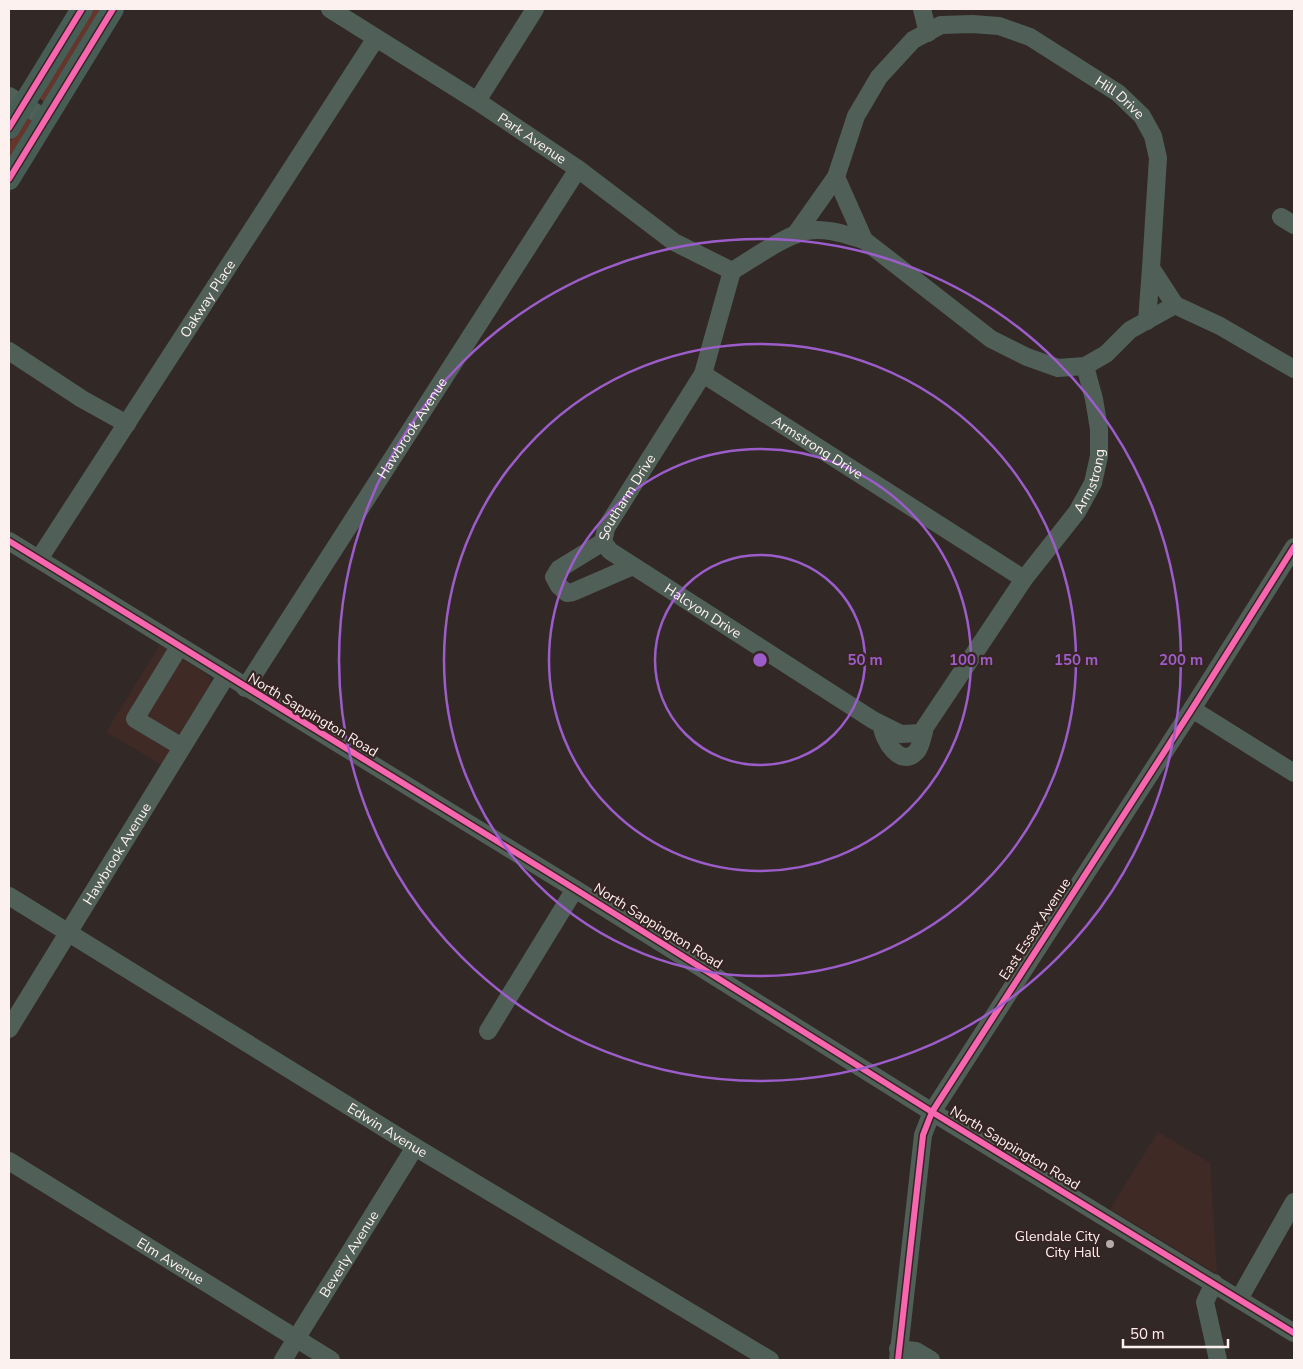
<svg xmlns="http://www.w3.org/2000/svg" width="1303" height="1369" font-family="'Nunito Sans',sans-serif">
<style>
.built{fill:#3f2a25}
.green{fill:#65362b}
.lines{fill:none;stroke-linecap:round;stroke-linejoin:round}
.minor{stroke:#515f59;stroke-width:18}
.major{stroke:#475e56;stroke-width:22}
.cycleway-casing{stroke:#362522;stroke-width:9}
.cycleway{stroke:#f766af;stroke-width:6}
.ring{fill:none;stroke:#9c5dcb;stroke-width:2.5}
.poi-dot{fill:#b6aba9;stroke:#362522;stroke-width:2}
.labels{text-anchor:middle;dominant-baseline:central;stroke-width:4.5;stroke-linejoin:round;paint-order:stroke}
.street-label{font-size:14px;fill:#fdf1ef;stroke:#362522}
.poi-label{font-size:14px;fill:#fdf1ef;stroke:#362522;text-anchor:end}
.centre{fill:#9c5dcb;stroke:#362522;stroke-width:2.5}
.ring-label{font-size:15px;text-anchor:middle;font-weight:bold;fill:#9c5dcb;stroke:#362522;stroke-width:4.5;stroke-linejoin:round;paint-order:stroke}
</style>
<rect width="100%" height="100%" fill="#322826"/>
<g class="built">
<polygon points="160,645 209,676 212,685 162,765 106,732"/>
<polygon points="1158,1132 1210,1163 1217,1274 1110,1209"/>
</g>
<g class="green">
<polygon points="91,9 106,9 44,102 38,97"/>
<polygon points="27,118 34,122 9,165 9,143"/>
</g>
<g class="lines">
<g class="minor">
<path id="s1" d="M330,9l147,92 101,68 96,73 58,29"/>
<polyline points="922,9 928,33"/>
<polyline points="9,96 46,119"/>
<polyline points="477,101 535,9"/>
<polyline points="836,177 864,240 991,339 1027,357 1058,368 1085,366 1106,354 1130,330 1175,305 1220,326 1294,369"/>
<polyline points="1281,217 1294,225"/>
<path id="s2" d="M795,235l41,-58 20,-61 23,-39 34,-37 28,-15 31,-1 27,2 31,11 88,56 24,23 11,20 5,22 -7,110 24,37"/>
<path d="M732,271c19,-11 55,-37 75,-40 18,-4 40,4 57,9"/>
<polyline points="1147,321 1151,268"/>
<polyline points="9,351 82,399 127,424"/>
<path id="s3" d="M703,374l321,205"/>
<polyline points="9,541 575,889 932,1112 1294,1333"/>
<path id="s4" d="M603,542l7,9 263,169 28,14 20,-1 103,-154 53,-67 16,-29 6,-27v-27l-5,-30 -9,-33"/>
<path id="s5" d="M603,542l3,-14 97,-154 29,-103"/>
<polyline points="603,542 559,569 554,577 559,586 567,593 573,592 633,566"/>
<path id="s6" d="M39,559l337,-521"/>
<polyline points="179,647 135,719 182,747"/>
<path id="s7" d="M245,688l333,-519"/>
<polyline points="1192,709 1294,773"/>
<path d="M882,725c0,14 19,45 35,26 4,-5 5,-13 7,-19"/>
<path id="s8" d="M9,896l406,251 355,213"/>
<path id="s9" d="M9,1029l217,-353"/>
<polyline points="488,1031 575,889"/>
<path id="s10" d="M9,1161l322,199"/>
<polyline points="1214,1283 1205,1302 1218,1360"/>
<polyline points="1239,1299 1294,1202"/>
<polyline points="898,1349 916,1351 931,1360"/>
<path id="s11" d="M283,1360l132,-213"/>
<polyline points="898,1360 923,1135 932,1112 1192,709 1294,547"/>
</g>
<g class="major">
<polyline points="9,128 82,9"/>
<polyline points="9,179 113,9"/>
</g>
<g class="cycleway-casing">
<g id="cycleway">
<polyline points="9,128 82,9"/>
<polyline points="9,179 113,9"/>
<polyline points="9,541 575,889 932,1112 1294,1333"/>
<polyline points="898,1360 923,1135 932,1112 1192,709 1294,547"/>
</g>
</g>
<use href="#cycleway" class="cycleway"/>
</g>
<g class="ring">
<circle cx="760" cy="660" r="105"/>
<circle cx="760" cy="660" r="211"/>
<circle cx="760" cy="660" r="316"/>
<circle cx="760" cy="660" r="421"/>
</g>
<circle class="poi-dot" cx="1110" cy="1244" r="5"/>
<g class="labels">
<g class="street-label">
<text stroke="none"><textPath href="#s2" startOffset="462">Hill Drive</textPath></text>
<text stroke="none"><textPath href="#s1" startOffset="240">Park Avenue</textPath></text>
<text stroke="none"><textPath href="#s6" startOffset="310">Oakway Place</textPath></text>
<text stroke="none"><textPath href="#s7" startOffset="309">Hawbrook Avenue</textPath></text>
<text stroke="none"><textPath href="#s3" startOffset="136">Armstrong Drive</textPath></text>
<text stroke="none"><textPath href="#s4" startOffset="680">Armstrong</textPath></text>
<text stroke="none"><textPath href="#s5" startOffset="51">Southarm Drive</textPath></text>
<text stroke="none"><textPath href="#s4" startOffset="122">Halcyon Drive</textPath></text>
<text transform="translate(313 715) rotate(31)">North Sappington Road</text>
<text stroke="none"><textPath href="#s9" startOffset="206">Hawbrook Avenue</textPath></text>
<text transform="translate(658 926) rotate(32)">North Sappington Road</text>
<text transform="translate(1035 929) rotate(-57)">East Essex Avenue</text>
<text stroke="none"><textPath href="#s8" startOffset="445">Edwin Avenue</textPath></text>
<text transform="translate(1015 1148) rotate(31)">North Sappington Road</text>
<text stroke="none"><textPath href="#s11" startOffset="125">Beverly Avenue</textPath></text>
<text stroke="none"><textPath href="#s10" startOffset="190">Elm Avenue</textPath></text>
</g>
<g class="poi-label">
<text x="1100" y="1236">Glendale City<tspan x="1100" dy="16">City Hall</tspan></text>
</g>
</g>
<circle cx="760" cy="660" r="8" class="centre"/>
<g class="ring-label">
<text x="865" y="665">50 m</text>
<text x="971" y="665">100 m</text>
<text x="1076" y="665">150 m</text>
<text x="1181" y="665">200 m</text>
</g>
<rect width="1303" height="1369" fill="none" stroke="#fdf1ef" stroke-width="20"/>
<path d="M1123 1339v8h105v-8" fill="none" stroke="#fdf1ef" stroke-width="2.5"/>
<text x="1130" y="1339" font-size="15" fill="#fdf1ef" stroke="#362522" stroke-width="4" paint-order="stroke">50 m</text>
</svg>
